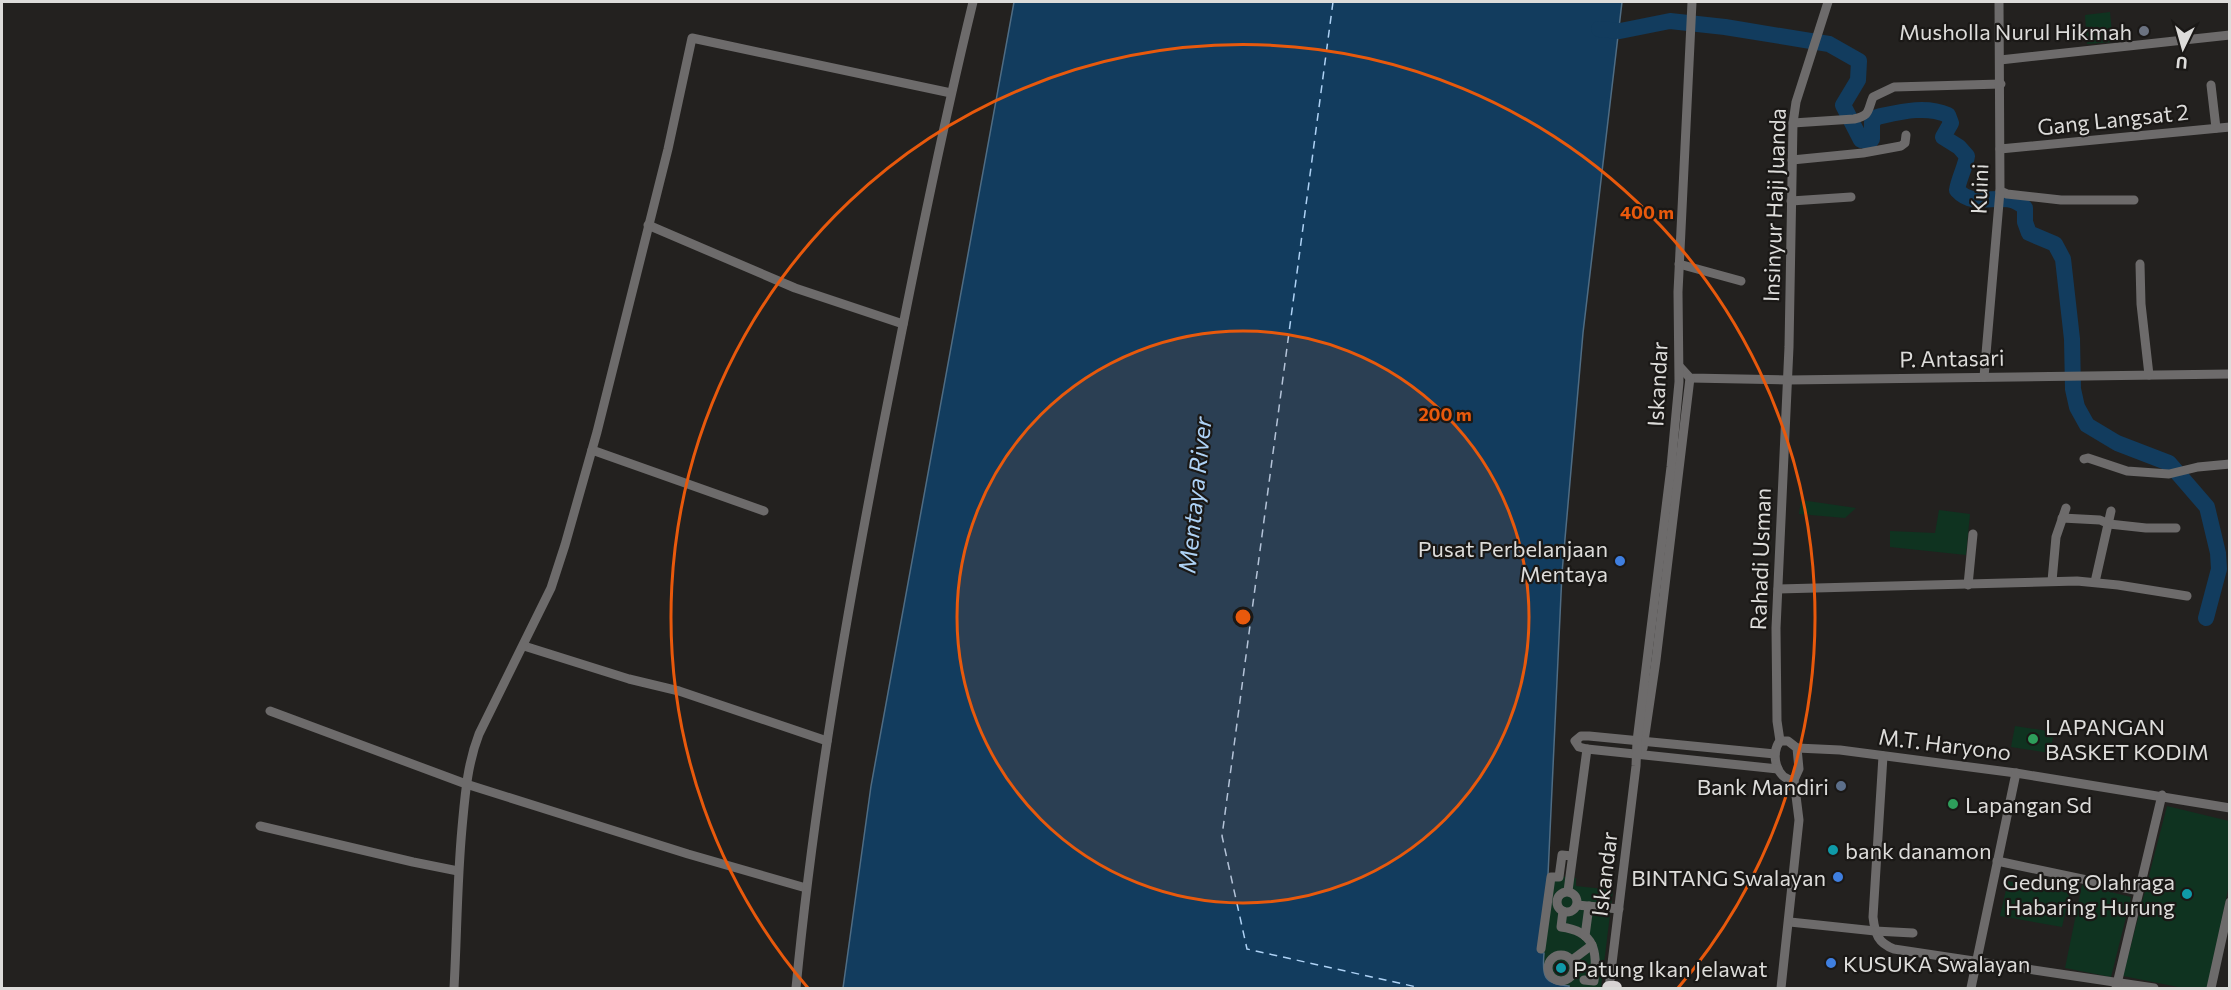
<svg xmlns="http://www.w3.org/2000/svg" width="2231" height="990" font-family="Commissioner,sans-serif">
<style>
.green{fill:#0f3320}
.water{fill:#123c5e;stroke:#4f6c83;stroke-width:1.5}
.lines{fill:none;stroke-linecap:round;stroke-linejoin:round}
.river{stroke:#123c5e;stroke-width:16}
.ferry{stroke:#aed2f5;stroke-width:1.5;stroke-dasharray:8 6;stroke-linecap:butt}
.minor{stroke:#6d6b6b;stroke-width:9}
.highway{stroke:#d7d3d3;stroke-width:14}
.ring{fill:none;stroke:#e8590c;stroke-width:3}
.worship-dot{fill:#6b7280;stroke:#1a1816;stroke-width:2}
.shop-dot{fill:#3f7fe0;stroke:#1a1816;stroke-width:2}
.leisure-dot{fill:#2e9e5b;stroke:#1a1816;stroke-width:2}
.service-dot{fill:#5c6f8a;stroke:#1a1816;stroke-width:2}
.culture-dot{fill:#0f9aa8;stroke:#1a1816;stroke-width:2}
.labels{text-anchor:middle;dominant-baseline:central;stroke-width:4.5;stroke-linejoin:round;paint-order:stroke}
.poi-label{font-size:22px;fill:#dddcda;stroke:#1a1816;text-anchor:end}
.street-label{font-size:22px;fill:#dddcda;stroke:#1a1816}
.water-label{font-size:24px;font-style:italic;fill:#aed2f5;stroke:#1a1816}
.centre{fill:#e8590c;stroke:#1a1816;stroke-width:3}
.ring-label{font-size:18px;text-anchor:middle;font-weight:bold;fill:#e8590c;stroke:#1a1816;stroke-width:4.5;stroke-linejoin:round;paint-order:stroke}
</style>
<rect width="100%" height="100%" fill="#23211f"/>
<g class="green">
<polygon points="2110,12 2113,42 2087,44 2085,15"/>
<polygon points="1801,500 1856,508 1845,518 1799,514"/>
<polygon points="1939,510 1970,514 1966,555 1890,547 1890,531 1935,533"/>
<polygon points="2015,726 2054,732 2050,753 2011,747"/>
<polygon points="2167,806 2229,821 2229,885 2207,988 2183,988 2123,976"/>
<path d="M1548,875l28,3v8l37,4 -12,98c-13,0 -49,0 -56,-11 -4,-7 -2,-17 -1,-24l-5,-1z"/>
<polygon points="2008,881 2070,893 2062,927 2000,916"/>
<polygon points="2082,885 2131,897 2111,977 2065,968"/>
</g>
<path class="water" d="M1014,2h608l-39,331 -21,240 -14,302 -9,77 5,1c-2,23 -1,31 25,33v2h-726l28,-202z"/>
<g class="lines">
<path class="river" d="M1599,29l21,2 50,-10 55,6 104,17 30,17 -1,19 -15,25 18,35 8,2 3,-3v-17l5,-5c23,-5 48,-12 71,-2l3,8 -8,14 16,10 8,9c-2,12 -8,22 -10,34 20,22 47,-3 68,18v14l4,11 26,11 8,15 9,80 1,50 4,18 10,18 30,18 52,20 38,44 11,46 1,16 -13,49"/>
<polyline class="ferry" points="1333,2 1222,836 1247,949 1421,988"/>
<g class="minor">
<polyline points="2000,60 2230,35"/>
<polyline points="2211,85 2216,128"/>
<path d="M1793,123l61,-4c17,-4 13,-8 19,-22l21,-10 107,-3"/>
<polyline points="2000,149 2230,127"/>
<polyline points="1792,160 1863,153 1901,146 1905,143 1906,135"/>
<polyline points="2000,191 2007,194 2061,200 2134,200"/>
<polyline points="1791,201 1851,197"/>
<polyline points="648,225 795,288 903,324"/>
<polyline points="1679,264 1741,281"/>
<polyline points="2140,264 2141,304 2149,375"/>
<polyline points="1680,367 1690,378 1788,380 2230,374"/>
<polyline points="1984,377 2000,191 1999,2"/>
<polyline points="592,450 764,511"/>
<polyline points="2084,459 2088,458 2127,471 2169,474 2198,467 2230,464"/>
<polyline points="2062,518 2100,520 2109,524 2146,528 2176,528"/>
<polyline points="2052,581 2056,537 2066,508"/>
<polyline points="2095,582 2111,511"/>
<polyline points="1968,585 1973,534"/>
<polyline points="1778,589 2077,581 2118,585 2187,596"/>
<polyline points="524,646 629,679 679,691 827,741"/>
<polyline points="270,711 466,784 688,854 806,888"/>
<polyline points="1780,741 1777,721 1776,628 1789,347 1793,123 1796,102 1828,2"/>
<path d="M1780,741h8l9,7 2,21 -5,11c-18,0 -24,-27 -14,-39z"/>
<polyline points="1643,748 1656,660 1690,378"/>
<polyline points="1797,748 1840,750 2016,773 2230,808"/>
<polyline points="1775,754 1589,736 1581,736 1575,741 1579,747 1587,749 1778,769"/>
<path d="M1883,756l-10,161c2,17 5,26 21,32l260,39"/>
<polyline points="260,826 413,862 458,871"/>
<polyline points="1997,861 2139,891"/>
<polyline points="1568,891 1587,749"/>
<circle cx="1567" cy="902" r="10"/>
<polyline points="1577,905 1619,909"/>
<path d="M1563,911l-2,16c34,4 37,25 33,54l-10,-1"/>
<polyline points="1790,922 1875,931 1913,933"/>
<polyline points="1585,936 1589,906"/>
<polyline points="1541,949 1551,877 1559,877 1562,855 1572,856"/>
<circle cx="1561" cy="968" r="13"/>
<polyline points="1572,960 1592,945"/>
<path d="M454,988c3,-53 3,-106 8,-160 3,-32 5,-63 17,-94l72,-146 14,-43 32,-113 71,-283 24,-111 259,55"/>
<path d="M796,988c18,-189 51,-376 87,-562 28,-142 56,-284 90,-424"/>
<polyline points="1609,988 1636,766 1637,741 1671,467 1679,382 1678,292 1692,2"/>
<polyline points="1781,988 1799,820 1794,780"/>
<polyline points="1971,988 2016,773"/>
<polyline points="2116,988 2162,795"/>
<polyline points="2211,988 2230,902"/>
</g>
<polyline class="highway" points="1609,988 1615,988"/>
</g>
<circle cx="1243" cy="617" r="286" fill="#e8590c" fill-opacity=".12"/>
<g class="ring">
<circle cx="1243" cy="617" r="286"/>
<path d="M808 988A572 572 0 1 1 1678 988"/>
</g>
<circle class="worship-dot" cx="2144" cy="31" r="6"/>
<g class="shop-dot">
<circle cx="1620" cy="561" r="6"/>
<circle cx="1838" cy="877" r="6"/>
<circle cx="1831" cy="963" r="6"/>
</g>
<g class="leisure-dot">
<circle cx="2033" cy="739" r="6"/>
<circle cx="1953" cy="804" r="6"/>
</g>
<circle class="service-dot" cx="1841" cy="786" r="6"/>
<g class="culture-dot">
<circle cx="1833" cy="850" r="6"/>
<circle cx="2187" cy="894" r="6"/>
<circle cx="1561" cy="968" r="6"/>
</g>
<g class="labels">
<g class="poi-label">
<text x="2132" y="31">Musholla Nurul Hikmah</text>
<text x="1608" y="548">Pusat Perbelanjaan<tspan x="1608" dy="25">Mentaya</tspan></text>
<text x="2045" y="726" text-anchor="start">LAPANGAN<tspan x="2045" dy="25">BASKET KODIM</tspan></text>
<text x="1829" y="786">Bank Mandiri</text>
<text x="1965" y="804" text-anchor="start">Lapangan Sd</text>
<text x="1845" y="850" text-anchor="start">bank danamon</text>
<text x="1826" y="877">BINTANG Swalayan</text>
<text x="2175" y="881">Gedung Olahraga<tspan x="2175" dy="25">Habaring Hurung</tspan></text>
<text x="1843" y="963" text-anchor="start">KUSUKA Swalayan</text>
<text x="1573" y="968" text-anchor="start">Patung Ikan Jelawat</text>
</g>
<g class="street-label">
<text transform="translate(2113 119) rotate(-6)">Gang Langsat 2</text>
<text transform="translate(1979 189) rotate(-88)">Kuini</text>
<text transform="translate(1774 205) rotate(-88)">Insinyur Haji Juanda</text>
<text transform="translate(1952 358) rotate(-1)">P. Antasari</text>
<text transform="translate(1657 384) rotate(-87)">Iskandar</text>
<text transform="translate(1760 559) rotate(-88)">Rahadi Usman</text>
<text transform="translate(1945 744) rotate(7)">M.T. Haryono</text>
<text transform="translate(1604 874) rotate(-83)">Iskandar</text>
</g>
<g class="water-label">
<text transform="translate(1194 495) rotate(-84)">Mentaya River</text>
</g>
</g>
<circle cx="1243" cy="617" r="9" class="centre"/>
<g class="ring-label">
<text x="1647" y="219">400 m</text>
<text x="1445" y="421">200 m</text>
</g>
<rect width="2231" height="990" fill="none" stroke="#dddcda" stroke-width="6"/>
<g transform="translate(2183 48) rotate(185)" stroke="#1a1816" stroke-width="4.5" paint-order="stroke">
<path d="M0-4.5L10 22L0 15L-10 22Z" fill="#dddcda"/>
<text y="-9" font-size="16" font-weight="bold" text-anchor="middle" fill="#dddcda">U</text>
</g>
</svg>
